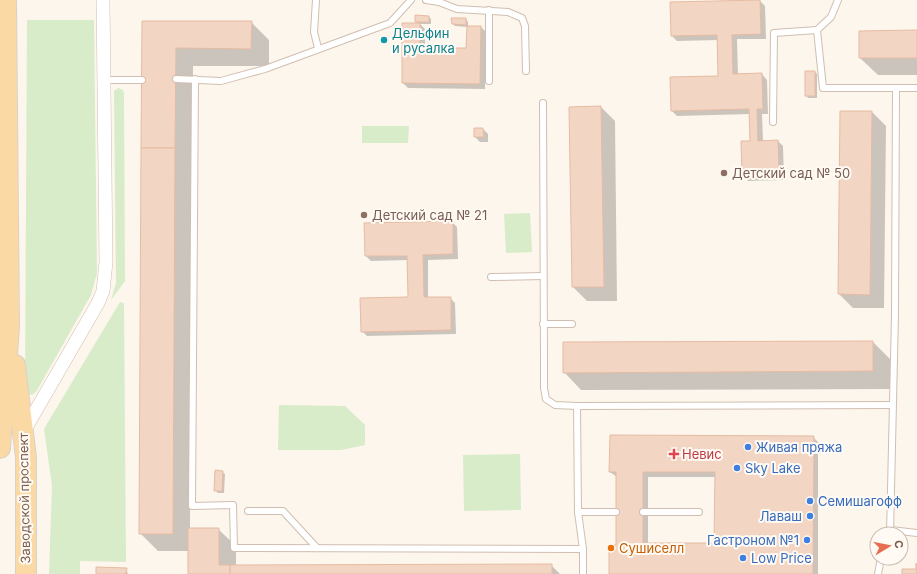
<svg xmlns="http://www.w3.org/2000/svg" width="917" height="574" font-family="Inter,sans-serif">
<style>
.green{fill:#d8ecc9}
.shadow{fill:#0003;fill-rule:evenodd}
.building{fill:#f3d5c3;stroke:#e6bba3;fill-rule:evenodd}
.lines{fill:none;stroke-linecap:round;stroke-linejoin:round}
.service-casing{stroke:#d1beb0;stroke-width:8}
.minor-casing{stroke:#d1beb0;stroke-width:14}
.primary-casing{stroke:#dad1cd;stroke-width:22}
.service{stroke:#fff;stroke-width:6}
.minor{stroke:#fff;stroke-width:13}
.primary{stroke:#fbd9a5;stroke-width:20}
.culture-dot{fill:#0f9aa8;stroke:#fffaf3;stroke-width:1.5}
.education-dot{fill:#8d6e63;stroke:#fffaf3;stroke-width:1.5}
.shop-dot{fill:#3f7fe0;stroke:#fffaf3;stroke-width:1.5}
.health-dot{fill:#e0444e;stroke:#fffaf3;stroke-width:1.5}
.food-dot{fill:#e8710a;stroke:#fffaf3;stroke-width:1.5}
.labels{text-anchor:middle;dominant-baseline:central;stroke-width:4;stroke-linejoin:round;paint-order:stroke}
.culture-label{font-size:13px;fill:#0d838f;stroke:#fffaf3;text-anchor:start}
.education-label{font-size:13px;fill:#785e54;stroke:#fffaf3;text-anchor:start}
.shop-label{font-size:13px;fill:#366cbe;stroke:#fffaf3;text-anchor:start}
.health-label{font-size:13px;fill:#be3a42;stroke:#fffaf3;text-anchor:start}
.street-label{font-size:13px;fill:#7a5c4d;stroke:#fffaf3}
.food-label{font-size:13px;fill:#c56008;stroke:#fffaf3;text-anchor:start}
</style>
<rect width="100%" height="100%" fill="#fdf6ec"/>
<g class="green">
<polygon points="27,20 94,20 97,273 91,295 36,392 32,395 27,394 25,389"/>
<polygon points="118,88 123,90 124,93 125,281 111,300 116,283 114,91"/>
<polygon points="362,126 409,126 408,143 362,143"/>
<polygon points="530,213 532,252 506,253 504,214"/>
<polygon points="120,302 124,303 126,562 80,561 80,574 49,574 52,486 44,429"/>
<polygon points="279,405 345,406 365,425 365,445 341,450 278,450"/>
<polygon points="520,454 521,510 464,511 463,455"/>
</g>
<g class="shadow">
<polygon points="760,1 765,6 766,39 737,39 738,75 762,74 767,80 768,114 762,114 763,141 778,141 783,146 784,180 748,181 743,176 751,142 750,114 677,116 672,111 719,77 718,40 677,41 672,36"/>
<polygon points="429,17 431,19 431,24 420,24 425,29 425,49 467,50 468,27 455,26 453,24 452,19 466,19 468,22 468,27 481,27 486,32 485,89 408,88 403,83 418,24 416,22"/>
<polygon points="143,22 251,22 269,40 269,66 193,66 190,529 218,529 236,546 236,566 551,565 560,574 189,574 189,551 158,551 140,533"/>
<polygon points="917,31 917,75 878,75 860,58"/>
<polygon points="815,72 817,74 817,98 808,98 806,95"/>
<polygon points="601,107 615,121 617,301 587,301 573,287"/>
<polygon points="872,112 886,126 884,308 853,308 839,294"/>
<polygon points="483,129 488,134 488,142 480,142 475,137"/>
<polygon points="452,222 457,227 458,259 428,260 428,298 450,298 455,303 456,334 367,336 362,331 409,298 408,260 371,261 366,256 365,224"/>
<polygon points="873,342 890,359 891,389 581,390 564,372"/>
<path d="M813,437l5,5v132h-208l7,-28v-69l-7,-5zM648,477h68l-1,67h-67z"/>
<polygon points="222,472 225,474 224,493 218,493 215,490"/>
<polygon points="126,569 128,574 97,574"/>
</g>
<g class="building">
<polygon points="760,0 761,34 732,35 733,74 762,73 763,109 757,109 758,141 778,140 779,175 742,176 741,141 750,141 749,109 671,111 670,77 718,76 717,35 671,36 670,2"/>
<polygon points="415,15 429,16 429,22 415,22"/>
<polygon points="451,18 466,18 466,25 452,24"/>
<polygon points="142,21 252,21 251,49 176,48 175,148 141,148"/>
<polygon points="402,23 420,23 420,48 466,48 467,26 481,26 480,84 402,83"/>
<polygon points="917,30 917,58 859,58 859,31"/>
<rect x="805" y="71" width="10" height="25"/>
<polygon points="601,106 604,287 572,287 569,107"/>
<polygon points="840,111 872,111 870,295 838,294"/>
<polygon points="474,128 483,128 484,137 474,137"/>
<polygon points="141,148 175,148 173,534 139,534"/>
<polygon points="453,221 453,254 423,255 424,297 451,297 451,330 361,332 360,298 408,297 407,256 365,256 364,223"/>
<polygon points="873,341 873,371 563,373 563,342"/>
<path d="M610,435l204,1 -1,138h-204v-29h7v-73h-7zM643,472h72l-1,71h-71z"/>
<polygon points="215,470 223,471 222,491 214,491"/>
<polygon points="188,528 219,528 219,565 230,565 230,574 188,574"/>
<polygon points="916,563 917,574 902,574 902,569 916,569"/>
<polygon points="552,564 552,574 230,574 230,565"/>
<polygon points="96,567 127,568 126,574 96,574"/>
</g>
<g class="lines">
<g class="service-casing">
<g id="service">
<polyline points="316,0 314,32 318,48"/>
<polyline points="426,0 439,2 457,9 508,12 522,18 525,26 526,71"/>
<polyline points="838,0 831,17 817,30 823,88 917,88"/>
<polyline points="489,10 489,81"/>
<polyline points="176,79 221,81 265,69 390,23 411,0"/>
<polyline points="195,79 192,506 233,505 234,548 583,549"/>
<polyline points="105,80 142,80"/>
<polyline points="543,103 544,359 544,388 546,399 555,405 577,406 892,405"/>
<polyline points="773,122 774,33 817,30"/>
<polyline points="491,277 543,276"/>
<polyline points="543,324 572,324"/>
<polyline points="577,406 578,512 583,549 583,574"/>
<polyline points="248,511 283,511 317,548"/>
<polyline points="578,512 616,512"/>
<polyline points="643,512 699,512"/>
<polyline points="891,530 917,533"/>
<polyline points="890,534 895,314 896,88"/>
<polyline points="878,574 881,558"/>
</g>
</g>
<g class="minor-casing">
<polyline id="minor" points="24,431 98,303 103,291 106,262 103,0"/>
</g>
<g class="primary-casing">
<g id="primary">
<polyline points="15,365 26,458 26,574"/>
<polyline points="0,448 9,327 6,0"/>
</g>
</g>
<use href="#service" class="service"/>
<use href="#minor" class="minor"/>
<use href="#primary" class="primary"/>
</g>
<circle class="culture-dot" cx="384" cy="40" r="4"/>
<g class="education-dot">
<circle cx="724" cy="173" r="4"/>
<circle cx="364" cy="215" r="4"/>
</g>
<g class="shop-dot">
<circle cx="748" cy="447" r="4"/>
<circle cx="737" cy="468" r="4"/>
<circle cx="810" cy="501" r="4"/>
<circle cx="810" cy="516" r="4"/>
<circle cx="807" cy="540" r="4"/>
<circle cx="743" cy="558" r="4"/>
</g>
<path class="health-dot" d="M672 448h4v4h4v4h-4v4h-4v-4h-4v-4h4z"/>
<circle class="food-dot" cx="611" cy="548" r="4"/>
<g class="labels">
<g class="culture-label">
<text x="392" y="33">Дельфин<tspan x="392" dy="15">и русалка</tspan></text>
</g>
<g class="education-label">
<text x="732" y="173">Детский сад № 50</text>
<text x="372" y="215">Детский сад № 21</text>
</g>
<g class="shop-label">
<text x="756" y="447">Живая пряжа</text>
<text x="745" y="468">Sky Lake</text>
<text x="818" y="501">Семишагофф</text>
<text x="802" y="516" text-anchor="end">Лаваш</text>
<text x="799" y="540" text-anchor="end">Гастроном №1</text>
<text x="751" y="558">Low Price</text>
</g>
<g class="health-label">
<text x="682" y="454">Невис</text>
</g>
<g class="street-label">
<text transform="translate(24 498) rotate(-91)">Заводской проспект</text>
</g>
<g class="food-label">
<text x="619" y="548">Сушиселл</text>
</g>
</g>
<g transform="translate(889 546) rotate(80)"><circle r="19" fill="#fffaf3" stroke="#cabbb1"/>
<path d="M0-3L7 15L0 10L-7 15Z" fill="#e76f51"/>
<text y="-6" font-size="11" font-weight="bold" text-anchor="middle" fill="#7a5c4d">С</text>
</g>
</svg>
